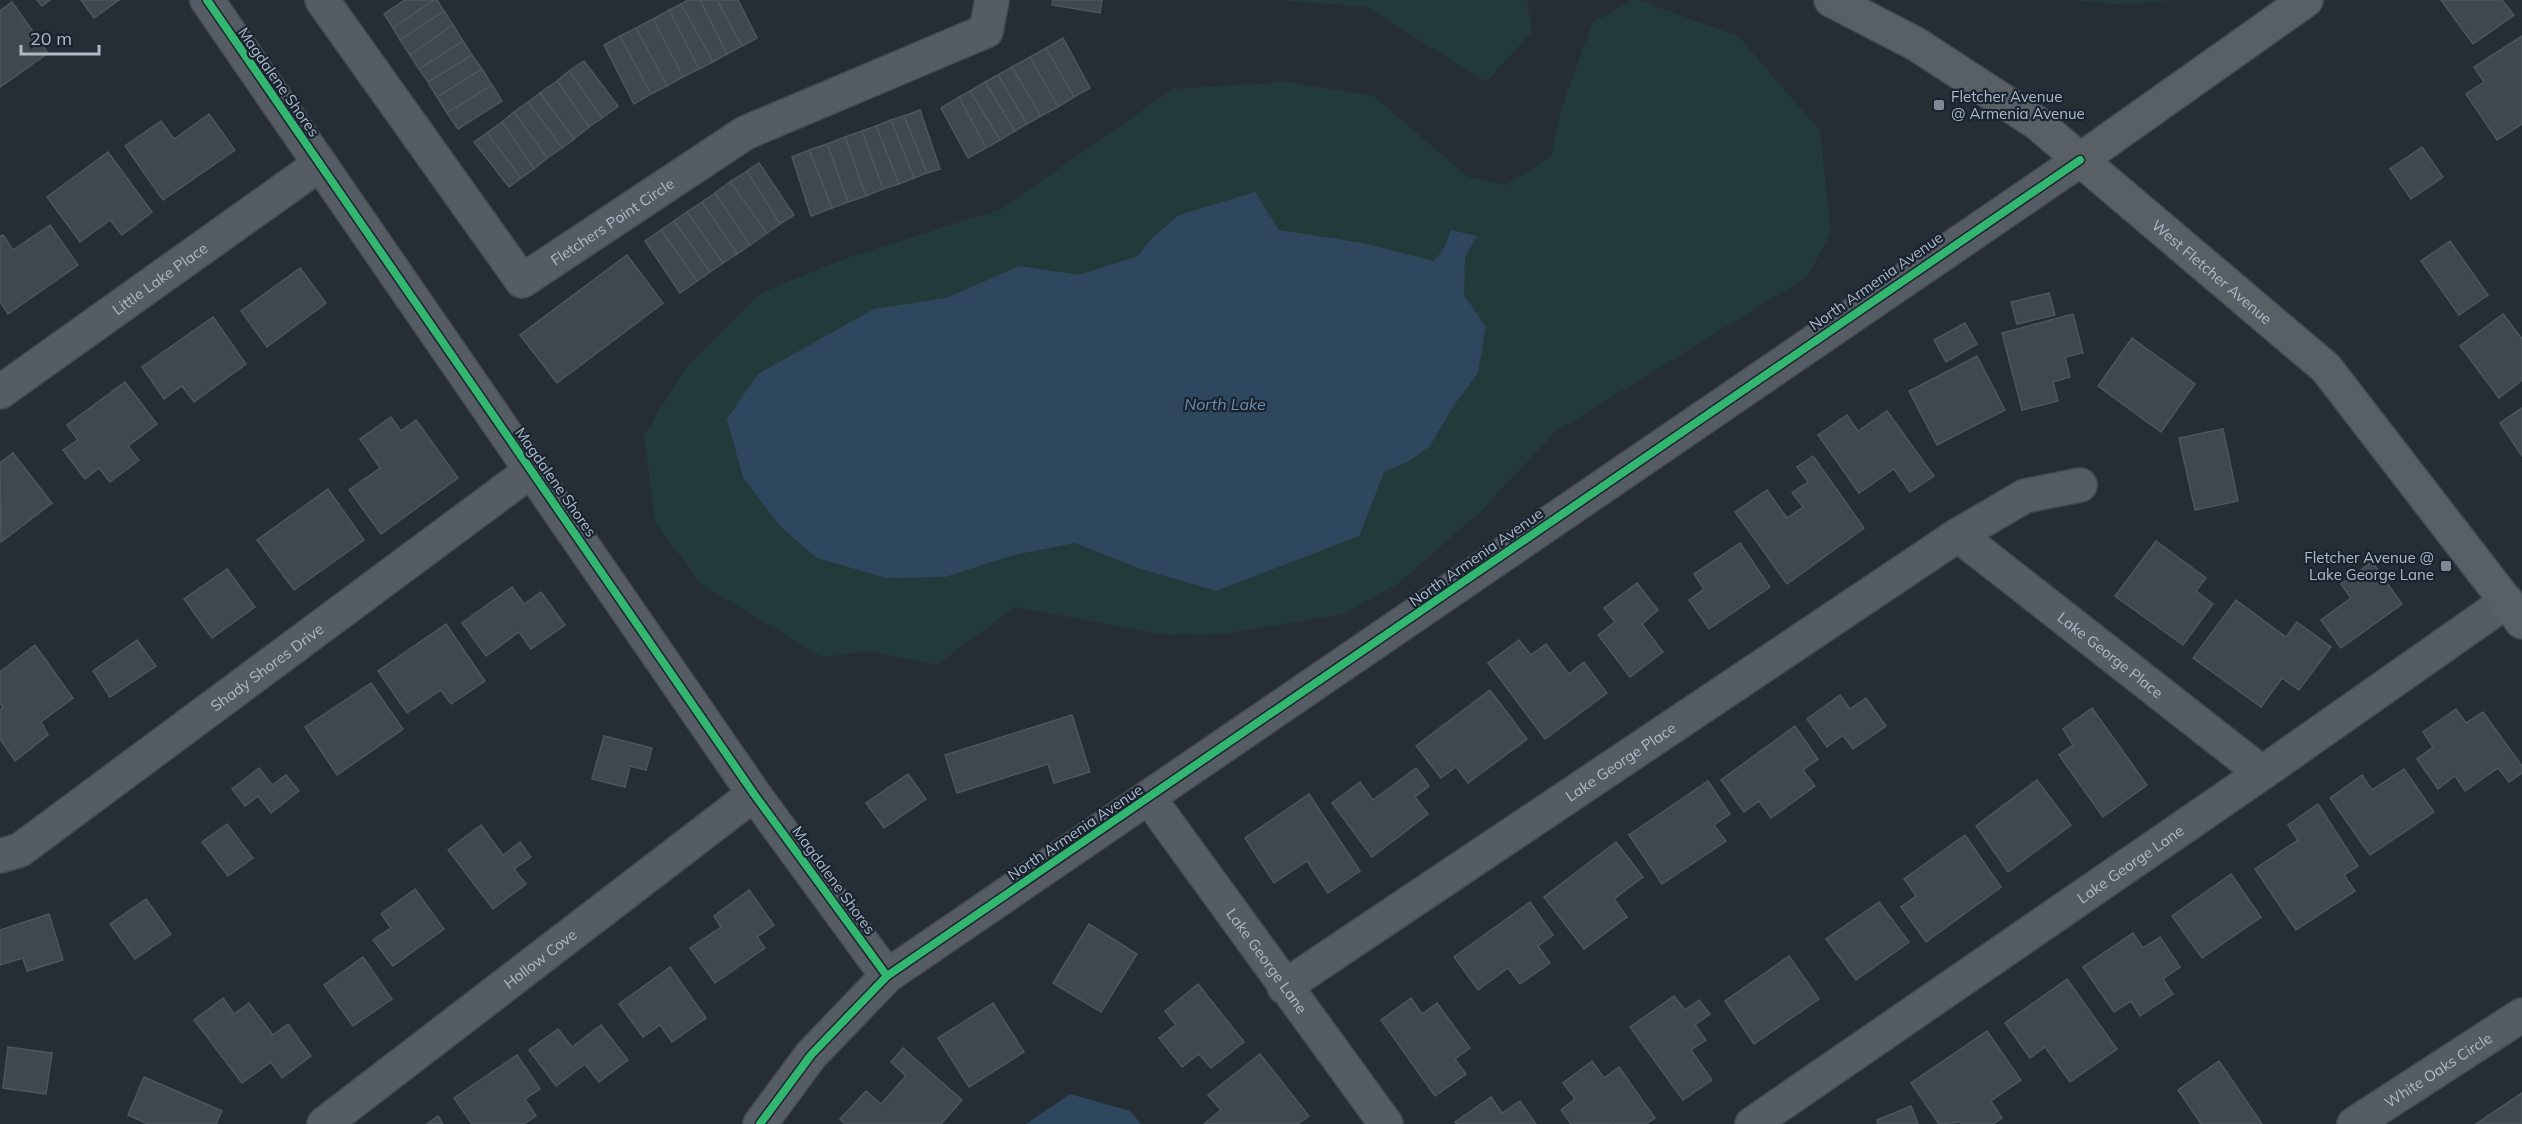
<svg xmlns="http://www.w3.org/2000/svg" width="2522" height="1124" font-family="Mulish,sans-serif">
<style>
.green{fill:#233a3b}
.water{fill:#2f475e}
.building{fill:#40474d;stroke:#4d555e;stroke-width:1.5}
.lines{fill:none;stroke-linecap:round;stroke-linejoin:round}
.minor-casing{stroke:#444a4f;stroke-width:36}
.major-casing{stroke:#434a52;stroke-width:36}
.minor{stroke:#565c63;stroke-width:33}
.major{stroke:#585f65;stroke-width:33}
.cycleway-casing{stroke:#192430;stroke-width:11}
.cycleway{stroke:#33b770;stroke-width:8}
.poi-dot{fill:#7e8995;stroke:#192430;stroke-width:2}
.labels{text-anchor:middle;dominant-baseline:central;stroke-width:4.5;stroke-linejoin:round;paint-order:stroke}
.street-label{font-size:15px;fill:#aebac8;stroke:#192430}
.poi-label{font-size:15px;fill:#aebac8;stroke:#192430;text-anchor:start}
.water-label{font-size:16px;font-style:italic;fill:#6c8eae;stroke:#192430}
</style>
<rect width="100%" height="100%" fill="#262e35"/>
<g class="green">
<polygon points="1278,0 1527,0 1532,32 1486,82 1367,7"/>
<polygon points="1632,0 1638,0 1738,36 1820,131 1831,233 1807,277 1555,432 1481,511 1399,583 1344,614 1223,634 1165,635 1015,607 937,665 870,651 822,657 701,584 655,522 644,435 685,369 761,293 844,259 1001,209 1173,89 1287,82 1374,96 1468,177 1506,185 1551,157 1561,110 1592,23"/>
<polygon points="2069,0 2171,0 2128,5"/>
</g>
<g class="water">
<polygon points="1255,192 1279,230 1363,243 1434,261 1443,250 1451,230 1477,236 1465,257 1464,295 1486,327 1478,373 1454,405 1430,446 1409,461 1384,472 1359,536 1216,591 1141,569 1075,543 1014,555 945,577 886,578 817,558 779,525 743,477 727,419 758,374 874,309 946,298 1020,266 1079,275 1138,256 1151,239 1179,215"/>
<polygon points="1070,1094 1130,1111 1141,1124 1026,1124"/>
</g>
<g class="building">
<polygon points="37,0 50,0 42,6"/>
<polygon points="81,0 119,0 94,18"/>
<polygon points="405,0 434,0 393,28 384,14"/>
<polygon points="434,0 437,0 444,11 400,40 393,28"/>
<polygon points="688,0 700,0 727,54 713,62 681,4"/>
<polygon points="700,0 717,0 742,46 727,54"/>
<polygon points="717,0 738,0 757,38 742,46"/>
<polygon points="1053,0 1102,0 1100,13 1052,5"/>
<polygon points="2441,0 2502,0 2514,15 2473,44"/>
<polygon points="12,2 48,53 0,87 0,11"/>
<polygon points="681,4 713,62 699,69 669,10"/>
<polygon points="669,10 699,69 683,77 653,19"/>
<polygon points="444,11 453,25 410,55 400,40"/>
<polygon points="653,19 683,77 667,86 636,28"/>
<polygon points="453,25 463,41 419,69 410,55"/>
<polygon points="636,28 667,86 651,94 620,36"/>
<polygon points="620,36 651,94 634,104 604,45"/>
<polygon points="2522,36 2522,124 2497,140 2466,94 2484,82 2474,67"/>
<polygon points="1063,38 1090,88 1074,97 1046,48"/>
<polygon points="463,41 472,55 428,82 419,69"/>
<polygon points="1046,48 1074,97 1058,107 1030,57"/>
<polygon points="472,55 482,69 437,97 428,82"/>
<polygon points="1030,57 1058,107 1041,116 1012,67"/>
<polygon points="584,61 618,106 602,118 569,71"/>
<polygon points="1012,67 1041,116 1027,124 998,75"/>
<polygon points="482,69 492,85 447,113 437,97"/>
<polygon points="569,71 602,118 589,127 557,81"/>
<polygon points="998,75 1027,124 1015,131 985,82"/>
<polygon points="557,81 589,127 574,139 540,93"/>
<polygon points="985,82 1015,131 1000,140 970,91"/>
<polygon points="492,85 502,101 458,129 447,113"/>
<polygon points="970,91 1000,140 986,148 959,97"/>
<polygon points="540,93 574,139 562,148 528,102"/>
<polygon points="959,97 986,148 968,158 941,108"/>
<polygon points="528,102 562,148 547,158 514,112"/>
<polygon points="920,110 940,169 927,173 904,116"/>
<polygon points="514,112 547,158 534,169 502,122"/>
<polygon points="209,114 235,150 163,200 125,146 161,121 174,139"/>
<polygon points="904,116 927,173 914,178 891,120"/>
<polygon points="891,120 914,178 899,184 876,126"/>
<polygon points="502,122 534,169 521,178 487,133"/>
<polygon points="876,126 899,184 883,189 862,131"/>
<polygon points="862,131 883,189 866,196 845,137"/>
<polygon points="487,133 521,178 509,187 474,142"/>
<polygon points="845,137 866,196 848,202 827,144"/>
<polygon points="827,144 848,202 832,208 809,150"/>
<polygon points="2422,147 2443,177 2411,199 2390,169"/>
<polygon points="809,150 832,208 811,216 792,157"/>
<polygon points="108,152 152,212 122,235 110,220 80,242 47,197"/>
<polygon points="759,163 794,215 780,224 747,171"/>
<polygon points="747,171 780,224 767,233 730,182"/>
<polygon points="730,182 767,233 750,245 715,193"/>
<polygon points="715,193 750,245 737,254 702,202"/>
<polygon points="702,202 737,254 723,263 687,212"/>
<polygon points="687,212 723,263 710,272 674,221"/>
<polygon points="674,221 710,272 697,281 661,230"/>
<polygon points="50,225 78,265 8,314 0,302 0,236 3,235 13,250"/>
<polygon points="661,230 697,281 680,293 645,241"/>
<polygon points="2450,241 2488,295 2459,315 2421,261"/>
<polygon points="627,255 663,303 557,383 520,335"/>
<polygon points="300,268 326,303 267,347 241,311"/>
<polygon points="2049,293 2055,315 2017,324 2011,302"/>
<polygon points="2073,314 2083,353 2065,357 2070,377 2053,382 2058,401 2022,410 2002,333"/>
<polygon points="2503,314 2522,339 2522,380 2499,398 2460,346"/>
<polygon points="213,317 246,364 194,402 182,386 164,399 142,367"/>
<polygon points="1965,323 1977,344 1946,362 1934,340"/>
<polygon points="2132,338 2195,384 2161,432 2098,386"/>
<polygon points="1977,356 2005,410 1937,445 1909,391"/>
<polygon points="125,382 157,424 128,446 139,460 110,482 99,468 85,479 63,450 78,440 67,425"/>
<polygon points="2522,408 2522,456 2500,423"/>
<polygon points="1887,411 1934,476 1910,492 1894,469 1859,493 1818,435 1847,415 1858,431"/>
<polygon points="391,417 401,431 416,420 458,478 381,534 349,490 380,468 360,439"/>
<polygon points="2223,429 2238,501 2195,510 2179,438"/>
<polygon points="13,453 52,503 1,542 0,463"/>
<polygon points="1813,456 1864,528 1787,584 1735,512 1767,490 1787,518 1803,507 1792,493 1808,482 1797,467"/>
<polygon points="328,489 364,540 294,590 257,540"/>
<polygon points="2156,541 2206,578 2196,591 2213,604 2183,645 2115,596"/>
<polygon points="1740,543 1770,587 1709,629 1689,600 1704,589 1694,574"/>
<polygon points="2372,562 2402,604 2341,648 2321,620 2351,598 2341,584"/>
<polygon points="227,569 255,607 212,638 184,599"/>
<polygon points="1637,583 1658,610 1642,624 1663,652 1630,677 1598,635 1615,622 1604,608"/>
<polygon points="512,587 524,604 541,592 565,625 531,649 519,632 486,656 462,623"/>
<polygon points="2236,600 2286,637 2297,622 2331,647 2299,690 2282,678 2261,707 2193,658"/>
<polygon points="446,624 485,681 451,704 441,690 407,713 378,671"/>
<polygon points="137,640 156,666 110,697 93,671"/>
<polygon points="1519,640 1531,655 1546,644 1569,674 1584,662 1607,693 1545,739 1488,663"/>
<polygon points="35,645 73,698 41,722 48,735 15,761 0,739 0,710 3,708 0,703 0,672"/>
<polygon points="371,683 403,729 337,775 305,727"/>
<polygon points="1490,690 1527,739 1468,783 1456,767 1441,778 1416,746"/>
<polygon points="1840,695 1850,709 1866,698 1886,726 1853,749 1843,735 1827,747 1807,719"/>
<polygon points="2092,708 2147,785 2103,817 2059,755 2073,745 2063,729"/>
<polygon points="2456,709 2466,723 2483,712 2522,766 2522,773 2509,782 2498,768 2465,791 2455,776 2438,789 2417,759 2433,747 2423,732"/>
<polygon points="1072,715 1090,772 1054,783 1048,764 957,793 945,755"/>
<polygon points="1795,726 1818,759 1803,770 1815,786 1771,818 1759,801 1744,812 1721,780"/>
<polygon points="604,736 652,748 646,770 630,766 625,787 592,779"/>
<polygon points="259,768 272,785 286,775 299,791 271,813 258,796 245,806 232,789"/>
<polygon points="1416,768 1429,786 1415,797 1428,814 1372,857 1332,803 1360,782 1373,800"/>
<polygon points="2404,769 2434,812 2370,855 2330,798 2362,775 2372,790"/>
<polygon points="908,774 926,799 884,828 866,803"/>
<polygon points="2037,780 2071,825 2008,872 1976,826"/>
<polygon points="1708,781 1730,814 1714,825 1726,841 1662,884 1629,835"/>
<polygon points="1309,794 1360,871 1328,893 1307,861 1274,883 1245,838"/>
<polygon points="2318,804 2358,866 2344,875 2355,891 2296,930 2255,869 2298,840 2288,825"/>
<polygon points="227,824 253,858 228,876 202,842"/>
<polygon points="481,825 503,855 520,842 531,857 514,869 526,884 493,909 448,850"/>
<polygon points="1965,835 2001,887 1926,942 1901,907 1916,896 1904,879"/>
<polygon points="1616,842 1643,877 1614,899 1627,917 1584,949 1544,897"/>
<polygon points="2231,874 2261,917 2202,958 2172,916"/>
<polygon points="415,889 444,929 393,966 373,940 391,928 381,914"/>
<polygon points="749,890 774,925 757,937 765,948 715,983 690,948 721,927 714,916"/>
<polygon points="146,899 171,934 135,959 110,924"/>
<polygon points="1530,902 1553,935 1538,946 1550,963 1520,984 1508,968 1478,990 1454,957"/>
<polygon points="1879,902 1909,942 1856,980 1826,939"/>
<polygon points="49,914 63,960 27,971 23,958 0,965 0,930"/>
<polygon points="1089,924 1137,954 1101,1012 1053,983"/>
<polygon points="2133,933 2143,948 2160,937 2180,967 2163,979 2173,994 2140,1016 2131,1001 2114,1012 2083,967"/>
<polygon points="1789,956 1819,999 1754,1044 1725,1001"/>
<polygon points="363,957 392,999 353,1026 324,985"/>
<polygon points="670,967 706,1018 672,1042 660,1025 643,1037 619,1004"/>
<polygon points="2067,979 2117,1049 2070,1082 2045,1047 2030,1058 2005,1023"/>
<polygon points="1198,984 1244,1042 1211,1068 1199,1054 1182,1067 1159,1038 1176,1025 1165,1011"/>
<polygon points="1674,996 1685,1010 1699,1000 1710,1014 1695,1025 1706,1040 1691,1050 1712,1080 1683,1100 1630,1027"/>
<polygon points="223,998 234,1014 249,1003 273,1035 288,1024 311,1056 282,1078 271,1062 242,1083 194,1020"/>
<polygon points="1411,998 1422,1014 1437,1003 1470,1048 1455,1059 1466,1074 1435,1096 1381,1020"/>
<polygon points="993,1003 1024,1052 969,1087 938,1038"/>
<polygon points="601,1025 628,1060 599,1082 585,1064 556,1086 529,1050 558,1029 572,1047"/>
<polygon points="1987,1031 2021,1080 1991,1101 2002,1118 1993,1124 1962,1124 1960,1122 1939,1124 1911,1083"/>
<polygon points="8,1047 52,1053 46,1094 3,1088"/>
<polygon points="903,1048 962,1100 941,1124 845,1124 840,1119 866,1091 881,1104 906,1076 891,1062"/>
<polygon points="1260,1054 1309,1116 1298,1124 1204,1124 1221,1110 1208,1095"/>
<polygon points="517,1055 540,1089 525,1099 536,1116 524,1124 472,1124 454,1098"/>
<polygon points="1592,1061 1604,1078 1619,1067 1655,1118 1646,1124 1615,1124 1613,1122 1610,1124 1571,1124 1561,1110 1575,1099 1563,1083"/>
<polygon points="2219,1061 2262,1124 2201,1124 2178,1090"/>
<polygon points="144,1077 222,1111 216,1124 148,1124 128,1115"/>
<polygon points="2522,1093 2522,1124 2476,1124"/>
<polygon points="1491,1097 1502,1113 1520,1101 1536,1124 1457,1124 1455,1122"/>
<polygon points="1911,1106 1918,1124 1878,1124 1877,1120"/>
<polygon points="438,1116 443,1124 427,1124"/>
</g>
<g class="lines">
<g class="minor-casing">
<g id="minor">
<polyline points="207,0 754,794 887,976"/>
<path id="s1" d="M322,0l200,281 223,-148 241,-102 6,-31"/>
<path id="s2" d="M0,392l320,-228"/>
<path id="s3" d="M1958,535l304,238"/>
<path id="s4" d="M1149,798l237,326"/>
<path id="s5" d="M0,856l20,-6 512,-380"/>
<path id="s6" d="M1284,987l674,-452 67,-39 55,-11"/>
<path id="s7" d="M324,1124l430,-330"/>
<polyline points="760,1124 811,1055 887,976 2080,160"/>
<path id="s8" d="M1752,1124l510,-351 245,-172"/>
<path id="s9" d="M2354,1124l168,-109"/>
</g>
</g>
<g class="major-casing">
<g id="major">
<path id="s10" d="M1831,0l85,44 121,79 289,245 196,254"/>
<polyline points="2080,160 2306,0"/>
</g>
</g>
<use href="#minor" class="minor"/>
<use href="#major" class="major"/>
<g class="cycleway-casing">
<g id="cycleway">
<polyline points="207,0 754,794 887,976"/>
<polyline points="760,1124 811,1055 887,976 2080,160"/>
</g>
</g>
<use href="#cycleway" class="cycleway"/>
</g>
<g class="poi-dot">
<rect x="1933" y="99" width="12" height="12" rx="3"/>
<rect x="2440" y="560" width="12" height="12" rx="3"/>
</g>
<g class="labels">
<g class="street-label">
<text transform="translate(279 82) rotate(55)">Magdalene Shores</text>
<text stroke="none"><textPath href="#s1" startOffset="453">Fletchers Point Circle</textPath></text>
<text stroke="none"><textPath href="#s10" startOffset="470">West Fletcher Avenue</textPath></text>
<text stroke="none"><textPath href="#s2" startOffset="196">Little Lake Place</textPath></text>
<text transform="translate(1876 281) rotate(-35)">North Armenia Avenue</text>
<text transform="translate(556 482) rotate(55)">Magdalene Shores</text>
<text transform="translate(1476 557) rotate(-35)">North Armenia Avenue</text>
<text stroke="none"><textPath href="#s3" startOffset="194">Lake George Place</textPath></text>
<text stroke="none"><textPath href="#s5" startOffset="328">Shady Shores Drive</textPath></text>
<text stroke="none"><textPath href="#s6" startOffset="405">Lake George Place</textPath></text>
<text transform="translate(1075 832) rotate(-34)">North Armenia Avenue</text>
<text stroke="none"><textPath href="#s8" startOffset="459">Lake George Lane</textPath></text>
<text transform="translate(834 880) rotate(54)">Magdalene Shores</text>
<text stroke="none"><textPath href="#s7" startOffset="272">Hollow Cove</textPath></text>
<text stroke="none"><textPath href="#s4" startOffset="201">Lake George Lane</textPath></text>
<text stroke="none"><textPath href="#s9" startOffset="100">White Oaks Circle</textPath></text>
</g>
<g class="poi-label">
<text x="1951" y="96">Fletcher Avenue<tspan x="1951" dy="17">@ Armenia Avenue</tspan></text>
<text x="2434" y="557" text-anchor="end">Fletcher Avenue @<tspan x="2434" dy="17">Lake George Lane</tspan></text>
</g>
<g class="water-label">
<text x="1225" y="404">North Lake</text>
</g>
</g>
<path d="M21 45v9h78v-9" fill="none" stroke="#aebac8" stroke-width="3"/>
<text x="30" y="45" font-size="18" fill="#aebac8" stroke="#192430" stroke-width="4.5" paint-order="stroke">20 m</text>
</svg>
